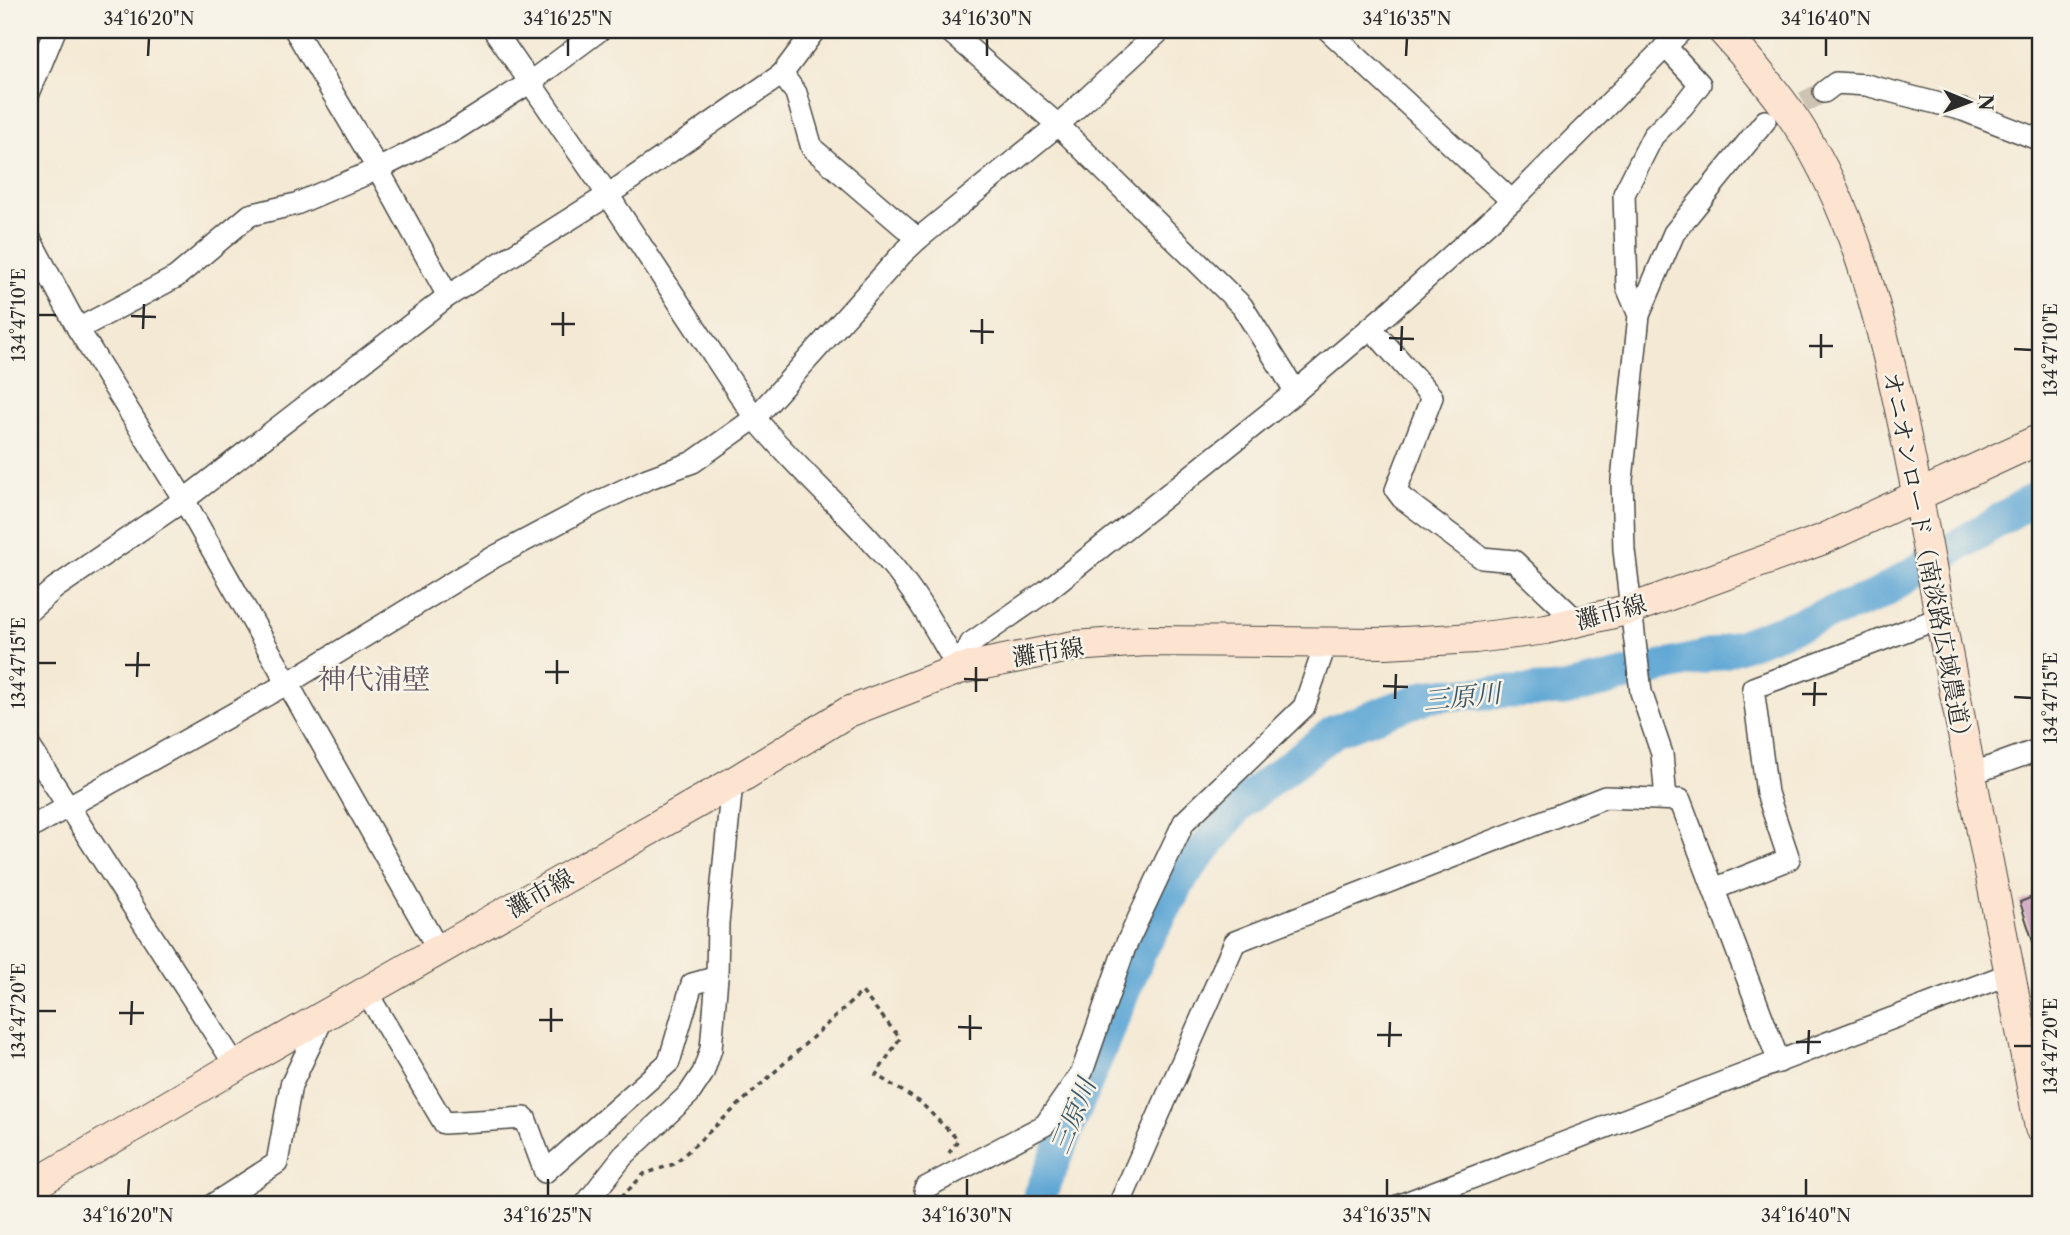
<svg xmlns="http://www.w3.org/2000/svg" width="2070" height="1235" font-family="'Libre Caslon Text','Noto Serif JP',serif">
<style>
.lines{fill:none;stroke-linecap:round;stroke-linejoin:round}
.river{stroke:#5da6d4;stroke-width:33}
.building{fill:#cfa6c1}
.street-tunnel{stroke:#ccc3b2;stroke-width:21;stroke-dasharray:21 10;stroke-linecap:butt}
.street-casing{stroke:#494844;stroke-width:24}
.secondary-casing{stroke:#494844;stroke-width:32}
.path{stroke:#494844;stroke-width:3.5;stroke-dasharray:5 5;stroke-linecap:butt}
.street{stroke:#fff;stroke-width:21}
.secondary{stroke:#fde4d1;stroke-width:30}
.ticks{fill:none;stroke:#2b2b2b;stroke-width:2.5}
.labels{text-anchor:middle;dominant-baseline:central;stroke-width:5;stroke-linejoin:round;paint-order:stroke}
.street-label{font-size:24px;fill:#2b2b2b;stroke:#f7f3e8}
.water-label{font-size:26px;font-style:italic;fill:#3c5666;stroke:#f7f3e8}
.quarter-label{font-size:28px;fill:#645660;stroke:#f7f3e8}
.neatline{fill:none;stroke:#2b2b2b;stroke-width:2.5}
.ticks-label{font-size:18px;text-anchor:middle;fill:#2b2b2b}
</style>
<rect width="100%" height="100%" fill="#f7f3e8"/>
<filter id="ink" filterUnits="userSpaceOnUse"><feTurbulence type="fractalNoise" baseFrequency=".0143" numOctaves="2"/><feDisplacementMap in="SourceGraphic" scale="14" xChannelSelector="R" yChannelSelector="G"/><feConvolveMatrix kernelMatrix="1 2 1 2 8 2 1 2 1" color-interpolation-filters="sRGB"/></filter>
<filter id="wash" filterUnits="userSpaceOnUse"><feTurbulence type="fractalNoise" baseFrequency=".00686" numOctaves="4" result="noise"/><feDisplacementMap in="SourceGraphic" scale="28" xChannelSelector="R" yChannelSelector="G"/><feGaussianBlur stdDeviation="1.57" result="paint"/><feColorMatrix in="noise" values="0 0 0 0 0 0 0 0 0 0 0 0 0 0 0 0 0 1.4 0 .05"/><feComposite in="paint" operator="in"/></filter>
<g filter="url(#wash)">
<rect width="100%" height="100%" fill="#f4e9d4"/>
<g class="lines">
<polyline class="river" points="1036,1205 1141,950 1183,876 1240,804 1335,731 1431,695 1564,690 1721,653 1876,596 2040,495"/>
</g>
<g id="blocks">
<polygon class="building" points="2040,894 2040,954 2037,954 2020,902"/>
</g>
</g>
<g filter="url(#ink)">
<use href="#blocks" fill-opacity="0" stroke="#494844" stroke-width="2"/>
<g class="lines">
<polyline class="street-tunnel" points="1776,116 1824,92"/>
<g class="street-casing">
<g id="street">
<polyline points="295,30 378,169 448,296"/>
<path d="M494,30l114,165 147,223c48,59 109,107 153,168 19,26 34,56 51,83"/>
<polyline points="948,30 1058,125 1161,30"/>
<polyline points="1328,30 1512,201"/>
<polyline points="1665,46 1700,84 1683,106 1653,136 1624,194 1627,287 1639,315 1622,480 1624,550 1641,692 1662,754 1666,799"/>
<polyline points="782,74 796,93 812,148 918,239"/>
<polyline points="30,91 55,30"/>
<polyline points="1824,92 1836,83 1866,85 1963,110 2040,140"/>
<polyline points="30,239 78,329 176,277 250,215 296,204 378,169 455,130 529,83 600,30"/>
<polyline points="1639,315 1674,233 1765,121"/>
<polyline points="1371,328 1432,397 1396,490 1402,498 1482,558 1514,561 1577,621"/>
<polyline points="78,329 184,500 439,951"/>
<polyline points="30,610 55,588 184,500 448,296 608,195 782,74 815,30"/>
<polyline points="959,669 971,643 1046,591 1186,480 1287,399 1389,312 1512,201 1682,30"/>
<polyline points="30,747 236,1066"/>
<polyline points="1971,774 2040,749"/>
<polyline points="30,828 288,683 494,557 594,504 647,479 693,462 755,418 902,254 918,239 1058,125 1242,306 1296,392"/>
<polyline points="1714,889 1789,859 1767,793 1753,688 1940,618"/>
<polyline points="367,993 444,1123 525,1118 545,1172 669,1062 692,984 717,977"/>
<polyline points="925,1188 1045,1125 1082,1072 1125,947 1184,822 1304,707 1326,643"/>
<polyline points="212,1205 277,1163 291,1085 323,1018"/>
<polyline points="585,1205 623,1156 689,1094 703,1073 711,1049 717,977 718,923 732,783"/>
<polyline points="1119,1205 1235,942 1605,797 1680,800 1779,1062"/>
<polyline points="1400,1205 2009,974"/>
</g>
</g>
<g class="secondary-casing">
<g id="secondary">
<path d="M1722,30c27,30 54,61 76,95 52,81 77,173 98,266 19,84 33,167 49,251 31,162 62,324 95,486"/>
<polyline points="30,1187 236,1066 732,783 848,712 959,669 1074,646 1147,641 1386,643 1475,638 1546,629 1631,609 1821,540 2040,439"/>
</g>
</g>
<polyline class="path" points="614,1205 644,1174 674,1164 862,992 900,1038 876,1075 920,1102 958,1140 949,1153"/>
<use href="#street" class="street"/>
<use href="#secondary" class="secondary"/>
</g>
</g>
<path class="ticks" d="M148,56l1,-18M568,56v-18M987,56v-18M1406,56l1,-18M1826,56v-18M38,315h18M131,316l25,1M551,324h24M143,329l1,-25M970,331l24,1M563,336v-24M1389,338l25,1M982,344v-25M1809,346h24M2014,349l18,1M1401,351l1,-25M1821,358v-24M38,663h18M125,665h25M545,672h24M137,677l1,-25M964,679l24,1M557,684v-24M1383,686l25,1M976,692v-25M1802,694h25M2014,697l18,1M1395,699l1,-25M1814,706l1,-24M38,1011h18M119,1013h25M539,1020h24M131,1025l1,-24M958,1027l24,1M551,1032v-24M1377,1035h25M970,1040v-25M1796,1042h25M2014,1046h18M1389,1047l1,-25M1808,1054l1,-24M128,1196l1,-17M548,1196v-17M967,1196v-17M1387,1196v-17M1806,1196v-17"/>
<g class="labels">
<g class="street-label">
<text transform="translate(1928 560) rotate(79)">オニオンロード（南淡路広域農道）</text>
<text transform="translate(1611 612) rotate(-15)">灘市線</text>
<text transform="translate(1048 652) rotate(-9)">灘市線</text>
<text transform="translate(540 893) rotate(-30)">灘市線</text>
</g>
<g class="water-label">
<text transform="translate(1462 697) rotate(-6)">三原川</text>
<text transform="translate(1073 1116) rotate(-68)">三原川</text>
</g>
<g class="quarter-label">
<text x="374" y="679">神代浦壁</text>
</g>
</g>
<rect width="2070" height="1235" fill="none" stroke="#f7f3e8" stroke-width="77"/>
<g transform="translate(1969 102) rotate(91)" stroke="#f7f3e8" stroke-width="5" paint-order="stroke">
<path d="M0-5L12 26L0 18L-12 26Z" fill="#2b2b2b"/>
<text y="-10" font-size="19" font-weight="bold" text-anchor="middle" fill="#2b2b2b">N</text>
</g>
<rect x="38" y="38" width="1994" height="1158" class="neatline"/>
<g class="ticks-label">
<text x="149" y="25">34°16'20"N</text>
<text x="568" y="25">34°16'25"N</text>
<text x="987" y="25">34°16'30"N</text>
<text x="1407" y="25">34°16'35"N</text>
<text x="1826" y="25">34°16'40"N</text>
<text transform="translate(19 315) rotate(-90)" y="6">134°47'10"E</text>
<text transform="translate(2051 350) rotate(-90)" y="6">134°47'10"E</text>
<text transform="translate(19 663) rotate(-90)" y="6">134°47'15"E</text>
<text transform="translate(2051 698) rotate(-90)" y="6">134°47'15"E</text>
<text transform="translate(19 1011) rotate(-90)" y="6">134°47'20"E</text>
<text transform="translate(2051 1046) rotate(-90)" y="6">134°47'20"E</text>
<text x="128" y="1222">34°16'20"N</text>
<text x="548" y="1222">34°16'25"N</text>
<text x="967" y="1222">34°16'30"N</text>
<text x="1387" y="1222">34°16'35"N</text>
<text x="1806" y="1222">34°16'40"N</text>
</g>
</svg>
